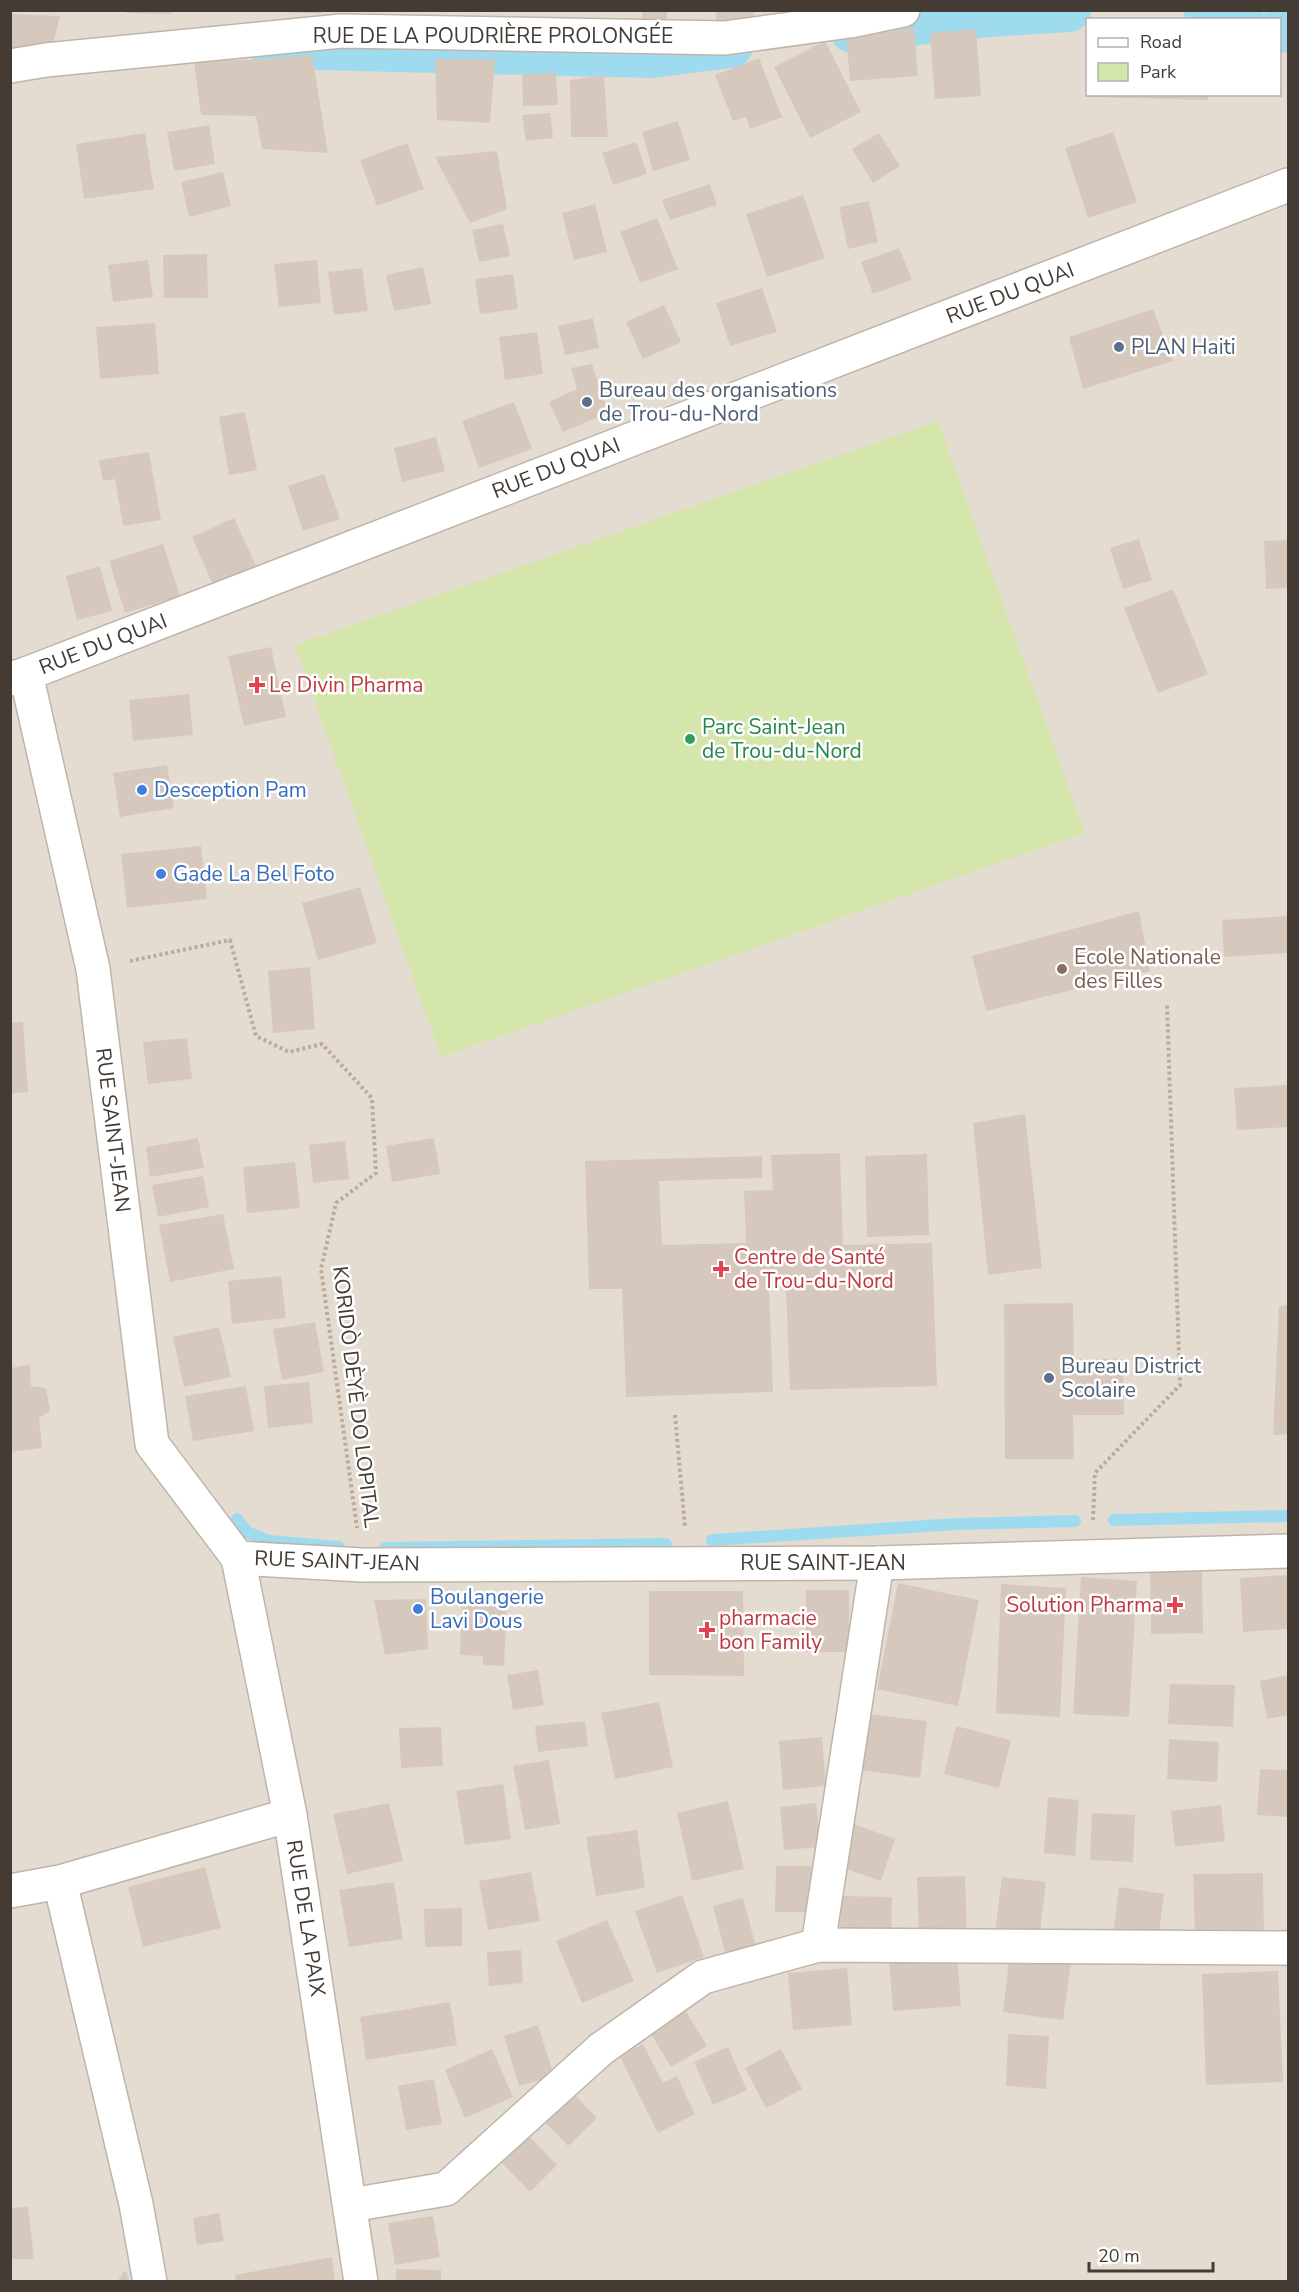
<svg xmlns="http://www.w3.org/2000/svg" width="1299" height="2292" font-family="'Nunito Sans',sans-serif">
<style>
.residential{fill:#e5dcd1;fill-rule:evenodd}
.green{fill:#d5e6ac}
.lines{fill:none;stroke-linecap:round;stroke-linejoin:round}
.stream{stroke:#9fdbee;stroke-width:12}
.canal{stroke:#9fdbee;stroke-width:44}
.building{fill:#d6c8bc}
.minor-casing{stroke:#bfb4a9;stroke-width:36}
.tertiary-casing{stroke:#bfb4a9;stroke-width:36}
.path{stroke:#beaa98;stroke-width:4;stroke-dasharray:3 3;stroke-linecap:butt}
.minor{stroke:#fff;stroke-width:33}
.tertiary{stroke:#fff;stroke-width:33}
.service-dot{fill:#5c6f8a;stroke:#fff;stroke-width:2}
.health-dot{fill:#e0444e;stroke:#fff;stroke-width:2}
.leisure-dot{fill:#2e9e5b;stroke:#fff;stroke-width:2}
.shop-dot{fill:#3f7fe0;stroke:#fff;stroke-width:2}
.education-dot{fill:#8d6e63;stroke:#fff;stroke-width:2}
.labels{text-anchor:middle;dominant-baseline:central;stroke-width:5;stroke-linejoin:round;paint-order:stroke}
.street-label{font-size:21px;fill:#433b34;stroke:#fff}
.service-label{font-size:21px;fill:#4e5e75;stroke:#fff;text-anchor:start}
.health-label{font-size:21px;fill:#be3a42;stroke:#fff;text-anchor:start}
.leisure-label{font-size:21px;fill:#27864d;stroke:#fff;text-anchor:start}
.shop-label{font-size:21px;fill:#366cbe;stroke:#fff;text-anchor:start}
.education-label{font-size:21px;fill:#785e54;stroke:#fff;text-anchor:start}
</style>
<rect width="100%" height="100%" fill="#f1ebe3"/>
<path class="residential" d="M11,11h1277v2270h-1277zM1088,20h192v74h-192z"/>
<polygon class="green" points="938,421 1085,833 441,1057 295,645"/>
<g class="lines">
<g class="stream">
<polyline points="237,1519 247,1532 269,1541 339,1547"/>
<polyline points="1114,1520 1288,1516"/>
<polyline points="712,1540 957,1524 1075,1521"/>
<polyline points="385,1548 666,1544"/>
</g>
<g class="canal">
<polyline points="1206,10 1242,20"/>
<polyline points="1280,29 1288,31"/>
<polyline points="852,31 977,16 1069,10"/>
<polyline points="271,47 652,56 731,46"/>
</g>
</g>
<g class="building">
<polygon points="126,10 172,10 172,14 126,13"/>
<polygon points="284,10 322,10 321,14 284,12"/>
<rect x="642" y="10" width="25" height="13"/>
<polygon points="715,10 753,10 754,18 717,23"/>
<polygon points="10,14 60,16 51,52 10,58"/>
<polygon points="914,28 918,76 850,81 846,34"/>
<polygon points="976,29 981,96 935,99 930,33"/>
<polygon points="825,41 861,112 810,138 774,67"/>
<polygon points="312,55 328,153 262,149 256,116 201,115 194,60 255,60"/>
<polygon points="759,58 782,117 750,129 746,117 733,121 715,75"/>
<polygon points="435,59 495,59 490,123 437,120"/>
<polygon points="556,73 558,105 523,106 522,74"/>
<polygon points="604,75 608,137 571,137 570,80"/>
<polygon points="1090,94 1208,94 1208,100 1090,97"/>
<polygon points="550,113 553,138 526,141 522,115"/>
<polygon points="678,121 690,160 653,171 642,132"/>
<polygon points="209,125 215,164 174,171 167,132"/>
<polygon points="1113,132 1137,202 1088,218 1065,148"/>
<polygon points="145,133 154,189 84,199 76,144"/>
<polygon points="879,133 900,166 873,183 852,149"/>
<polygon points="636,142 647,174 613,185 602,153"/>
<polygon points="407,143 424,189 377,206 360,160"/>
<polygon points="497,151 507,209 470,223 435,157"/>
<polygon points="223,172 231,206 189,217 181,182"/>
<polygon points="710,184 717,205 670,220 662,200"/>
<polygon points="803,195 825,258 767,277 746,214"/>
<polygon points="869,201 878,242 848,249 839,207"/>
<polygon points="595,204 607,252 574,260 562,213"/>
<polygon points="657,218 678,269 640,283 620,232"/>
<polygon points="503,224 510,256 479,262 472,230"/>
<polygon points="899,248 912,280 873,294 861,262"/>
<polygon points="207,254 208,298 164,298 163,255"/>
<polygon points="148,260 153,297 113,302 108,265"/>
<polygon points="317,260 321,303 279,307 274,264"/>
<polygon points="423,267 431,304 394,311 386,275"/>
<polygon points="362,268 368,311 334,315 328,272"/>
<polygon points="513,274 518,309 480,314 475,279"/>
<polygon points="762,288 777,332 730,346 716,303"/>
<polygon points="664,305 681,342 643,359 626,322"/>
<polygon points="1153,309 1173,361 1083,389 1069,337"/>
<polygon points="593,318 599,348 565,355 558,326"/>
<polygon points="155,323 159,374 100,379 96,327"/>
<polygon points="537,332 543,374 505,380 499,337"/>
<polygon points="592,364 608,413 563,432 549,402 577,389 571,368"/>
<polygon points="514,402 532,449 479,468 462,421"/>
<polygon points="245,412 257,470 229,475 219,417"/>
<polygon points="436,437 445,471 402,482 394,448"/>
<polygon points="149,452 161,520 123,526 115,479 103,481 99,460"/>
<polygon points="324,474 340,519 303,531 288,486"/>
<polygon points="234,518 256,566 213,585 192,537"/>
<polygon points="1139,539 1152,580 1123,589 1110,548"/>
<polygon points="1288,540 1288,588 1266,589 1264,541"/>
<polygon points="163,544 180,596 125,613 109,561"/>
<polygon points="100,566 112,611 77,620 66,576"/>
<polygon points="1173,589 1208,674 1158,693 1124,608"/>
<polygon points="271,647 286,717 244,726 228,656"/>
<polygon points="189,694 193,735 133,741 129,700"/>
<polygon points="167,765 174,808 120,817 113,773"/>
<polygon points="201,846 207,899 127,908 121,854"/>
<polygon points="360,887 377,943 318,960 302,903"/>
<polygon points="1139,911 1150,971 986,1011 972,956"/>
<polygon points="1288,916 1288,953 1224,957 1222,920"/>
<polygon points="310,967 315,1029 273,1033 268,971"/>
<polygon points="23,1022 28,1092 10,1094 10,1023"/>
<polygon points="187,1038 192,1079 148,1084 143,1042"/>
<polygon points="1288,1085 1288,1127 1237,1130 1234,1088"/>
<polygon points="1025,1114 1042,1268 988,1275 973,1123"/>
<polygon points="198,1138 204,1168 150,1177 146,1147"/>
<polygon points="434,1138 440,1174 392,1182 386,1146"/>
<polygon points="345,1141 349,1179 313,1183 309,1145"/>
<polygon points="840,1153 843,1245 932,1243 937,1386 790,1390 786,1288 769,1288 773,1392 626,1397 622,1289 589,1289 585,1161 762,1156 762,1178 659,1181 662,1245 746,1243 744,1191 773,1190 771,1155"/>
<polygon points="927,1154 929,1235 867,1237 865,1156"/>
<polygon points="295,1162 300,1208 247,1213 243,1167"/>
<polygon points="203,1176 209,1207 158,1217 152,1185"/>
<polygon points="223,1214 234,1269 170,1282 159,1225"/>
<polygon points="281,1276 286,1318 232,1324 228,1281"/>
<polygon points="1073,1303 1074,1359 1123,1359 1124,1415 1073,1415 1074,1459 1005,1459 1004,1304"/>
<polygon points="1288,1305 1288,1434 1273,1435 1279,1306"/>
<polygon points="315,1322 324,1372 282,1380 273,1329"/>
<polygon points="219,1327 231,1377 184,1387 173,1337"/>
<polygon points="30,1365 31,1386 46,1388 50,1411 39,1418 42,1448 10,1452 10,1368"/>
<polygon points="309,1382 313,1423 268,1428 264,1386"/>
<polygon points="246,1386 254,1431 193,1441 185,1396"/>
<polygon points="1202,1570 1203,1633 1151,1634 1150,1571"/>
<polygon points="1287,1575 1288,1629 1243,1632 1240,1578"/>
<polygon points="1081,1577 1137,1581 1129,1717 1073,1714"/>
<polygon points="898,1583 979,1600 958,1706 877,1689"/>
<polygon points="1001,1584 1066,1588 1060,1717 996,1713"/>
<rect x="806" y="1590" width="43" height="62"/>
<polygon points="649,1591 743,1591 744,1676 649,1675"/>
<polygon points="426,1599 428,1649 385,1655 374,1600"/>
<polygon points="462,1599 507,1600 504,1666 483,1665 483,1656 460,1655"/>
<polygon points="538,1670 544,1705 513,1710 507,1675"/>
<polygon points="1288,1675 1288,1715 1267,1719 1260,1681"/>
<polygon points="1170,1684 1235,1685 1233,1727 1168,1724"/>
<polygon points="659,1702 673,1767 615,1779 601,1713"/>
<polygon points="860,1713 927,1721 920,1778 853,1769"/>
<polygon points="585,1721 588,1746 538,1752 535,1726"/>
<polygon points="956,1726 1011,1740 999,1788 944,1774"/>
<polygon points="441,1727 443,1766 401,1768 399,1728"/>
<polygon points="822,1737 826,1786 783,1790 779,1741"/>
<polygon points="1169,1739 1219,1742 1217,1782 1167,1779"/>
<polygon points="549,1760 560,1824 525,1830 513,1766"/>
<polygon points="1260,1769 1288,1770 1288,1817 1257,1815"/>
<polygon points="503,1784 511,1839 465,1845 456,1791"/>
<polygon points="1048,1797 1079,1800 1075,1856 1044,1853"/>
<polygon points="728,1801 744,1869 692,1881 677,1813"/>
<polygon points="389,1803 403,1861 347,1874 333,1814"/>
<polygon points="816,1803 821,1847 784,1850 780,1807"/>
<polygon points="1221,1805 1225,1841 1175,1847 1171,1811"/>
<polygon points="1092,1813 1135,1815 1133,1862 1090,1860"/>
<polygon points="848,1822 895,1839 881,1881 832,1864"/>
<polygon points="637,1830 645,1888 596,1896 586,1837"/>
<polygon points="776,1866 811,1866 811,1912 775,1912"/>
<polygon points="205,1867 221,1928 143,1947 128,1887"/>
<polygon points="531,1872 540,1921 488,1930 479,1881"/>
<polygon points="1263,1873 1264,1937 1195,1938 1193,1874"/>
<polygon points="965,1876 967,1938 919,1938 917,1877"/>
<polygon points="1002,1877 1046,1882 1039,1939 995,1933"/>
<polygon points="394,1882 403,1939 349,1947 339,1890"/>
<polygon points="1119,1887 1164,1894 1158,1940 1113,1934"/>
<polygon points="682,1895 704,1957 657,1973 635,1911"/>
<polygon points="841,1896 892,1897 891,1934 840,1932"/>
<polygon points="743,1898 756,1947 726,1955 713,1906"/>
<polygon points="462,1908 462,1946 425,1947 424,1909"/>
<polygon points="607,1920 634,1981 582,2003 556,1941"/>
<polygon points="521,1950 523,1983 489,1986 487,1952"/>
<polygon points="1010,1953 1071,1962 1063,2020 1003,2012"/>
<polygon points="957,1954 961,2006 893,2011 889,1959"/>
<polygon points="847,1968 852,2025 793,2030 788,1973"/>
<polygon points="1278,1971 1283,2082 1206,2085 1202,1974"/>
<polygon points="450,2002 457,2045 366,2060 360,2017"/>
<polygon points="684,2008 707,2046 671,2067 648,2029"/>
<polygon points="538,2025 554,2076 519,2086 504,2036"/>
<polygon points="1008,2034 1049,2036 1046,2089 1006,2086"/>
<polygon points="643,2044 663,2083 677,2076 695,2114 658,2133 619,2055"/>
<polygon points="728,2047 747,2090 713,2105 694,2062"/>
<polygon points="492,2049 513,2097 465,2118 445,2070"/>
<polygon points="781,2049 802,2089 766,2108 745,2068"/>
<polygon points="434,2079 442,2124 406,2130 398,2086"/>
<polygon points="571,2091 597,2118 568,2146 542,2119"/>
<polygon points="527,2134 557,2165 530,2192 500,2161"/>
<polygon points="28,2207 34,2259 10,2259 10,2208"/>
<polygon points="219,2213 224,2241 197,2245 193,2218"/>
<polygon points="433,2216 440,2257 395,2265 388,2223"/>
<polygon points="332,2257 335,2282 236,2282 235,2275"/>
<polygon points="396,2269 441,2270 441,2282 396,2282"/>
<polygon points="125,2270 130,2282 117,2282"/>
</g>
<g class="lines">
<g class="minor-casing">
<g id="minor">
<polyline points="10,66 46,60 341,31 725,38 850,21 903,10"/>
<polyline points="26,674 1288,185"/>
<polyline points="238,1558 290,1815 361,2282"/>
<polyline points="60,1882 136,2204 150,2282"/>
<polyline points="10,1891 60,1882 290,1815"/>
<polyline points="818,1945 877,1563"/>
<polyline points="351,2205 446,2189 601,2049 703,1977 818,1945 1288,1948"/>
</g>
</g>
<g class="tertiary-casing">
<polyline id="tertiary" points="10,679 26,674 93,969 152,1444 238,1558 362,1565 877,1563 1288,1551"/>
</g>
<g class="path">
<polyline points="130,961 230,940 256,1036 289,1052 322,1044 372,1098 376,1173 336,1203 321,1269 357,1528"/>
<polyline points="675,1415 685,1527"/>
<polyline points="1093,1520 1095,1473 1180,1385 1167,1004"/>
</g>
<use href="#minor" class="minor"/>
<use href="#tertiary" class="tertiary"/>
</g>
<g class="service-dot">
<circle cx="1119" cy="347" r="6"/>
<circle cx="587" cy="402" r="6"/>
<circle cx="1049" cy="1378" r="6"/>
</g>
<g class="health-dot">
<path d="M254 676h6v6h6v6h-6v6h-6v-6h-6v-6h6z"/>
<path d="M718 1260h6v6h6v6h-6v6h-6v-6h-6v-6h6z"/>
<path d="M1172 1596h6v6h6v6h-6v6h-6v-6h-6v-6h6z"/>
<path d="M704 1621h6v6h6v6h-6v6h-6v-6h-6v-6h6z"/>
</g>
<circle class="leisure-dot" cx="690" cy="739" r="6"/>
<g class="shop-dot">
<circle cx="142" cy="790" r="6"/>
<circle cx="161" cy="874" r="6"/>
<circle cx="418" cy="1609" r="6"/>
</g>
<circle class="education-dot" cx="1062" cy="969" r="6"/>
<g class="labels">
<g class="street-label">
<text x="493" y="36">RUE DE LA POUDRIÈRE PROLONGÉE</text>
<text transform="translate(1010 293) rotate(-21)">RUE DU QUAI</text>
<text transform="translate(556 468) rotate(-21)">RUE DU QUAI</text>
<text transform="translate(103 644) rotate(-21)">RUE DU QUAI</text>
<text transform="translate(113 1130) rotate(83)">RUE SAINT-JEAN</text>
<text transform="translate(356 1397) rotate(83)">KORIDÒ DÈYÈ DO LOPITAL</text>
<text transform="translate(337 1561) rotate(2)">RUE SAINT-JEAN</text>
<text x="823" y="1563">RUE SAINT-JEAN</text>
<text transform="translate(306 1918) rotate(81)">RUE DE LA PAIX</text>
</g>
<g class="service-label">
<text x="1131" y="347">PLAN Haiti</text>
<text x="599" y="390">Bureau des organisations<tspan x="599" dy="24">de Trou-du-Nord</tspan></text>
<text x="1061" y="1366">Bureau District<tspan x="1061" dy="24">Scolaire</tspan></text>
</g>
<g class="health-label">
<text x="269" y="685">Le Divin Pharma</text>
<text x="734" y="1257">Centre de Santé<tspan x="734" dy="24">de Trou-du-Nord</tspan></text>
<text x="1163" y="1605" text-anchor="end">Solution Pharma</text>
<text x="719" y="1618">pharmacie<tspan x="719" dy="24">bon Family</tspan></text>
</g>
<g class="leisure-label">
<text x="702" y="727">Parc Saint-Jean<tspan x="702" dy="24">de Trou-du-Nord</tspan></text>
</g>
<g class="shop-label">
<text x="154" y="790">Desception Pam</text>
<text x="173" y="874">Gade La Bel Foto</text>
<text x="430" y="1597">Boulangerie<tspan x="430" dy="24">Lavi Dous</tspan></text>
</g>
<g class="education-label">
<text x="1074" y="957">Ecole Nationale<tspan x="1074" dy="24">des Filles</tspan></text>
</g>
</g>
<rect width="1299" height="2292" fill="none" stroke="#433b34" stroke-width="24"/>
<rect x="1086" y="18" width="195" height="78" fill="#ffffff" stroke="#b4b1ae" stroke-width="1.5"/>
<rect x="1098" y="38" width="30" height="9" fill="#ffffff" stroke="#b4b1ae" stroke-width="1.5"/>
<text x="1140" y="48" font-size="18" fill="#433b34">Road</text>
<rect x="1098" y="63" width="30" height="18" fill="#d5e6ac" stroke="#b4b1ae" stroke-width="1.5"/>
<text x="1140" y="78" font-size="18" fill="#433b34">Park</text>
<path d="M1089 2262v9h124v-9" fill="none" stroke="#433b34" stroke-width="3"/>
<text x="1098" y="2262" font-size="18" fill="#433b34" stroke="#ffffff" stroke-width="4.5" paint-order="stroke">20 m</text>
</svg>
